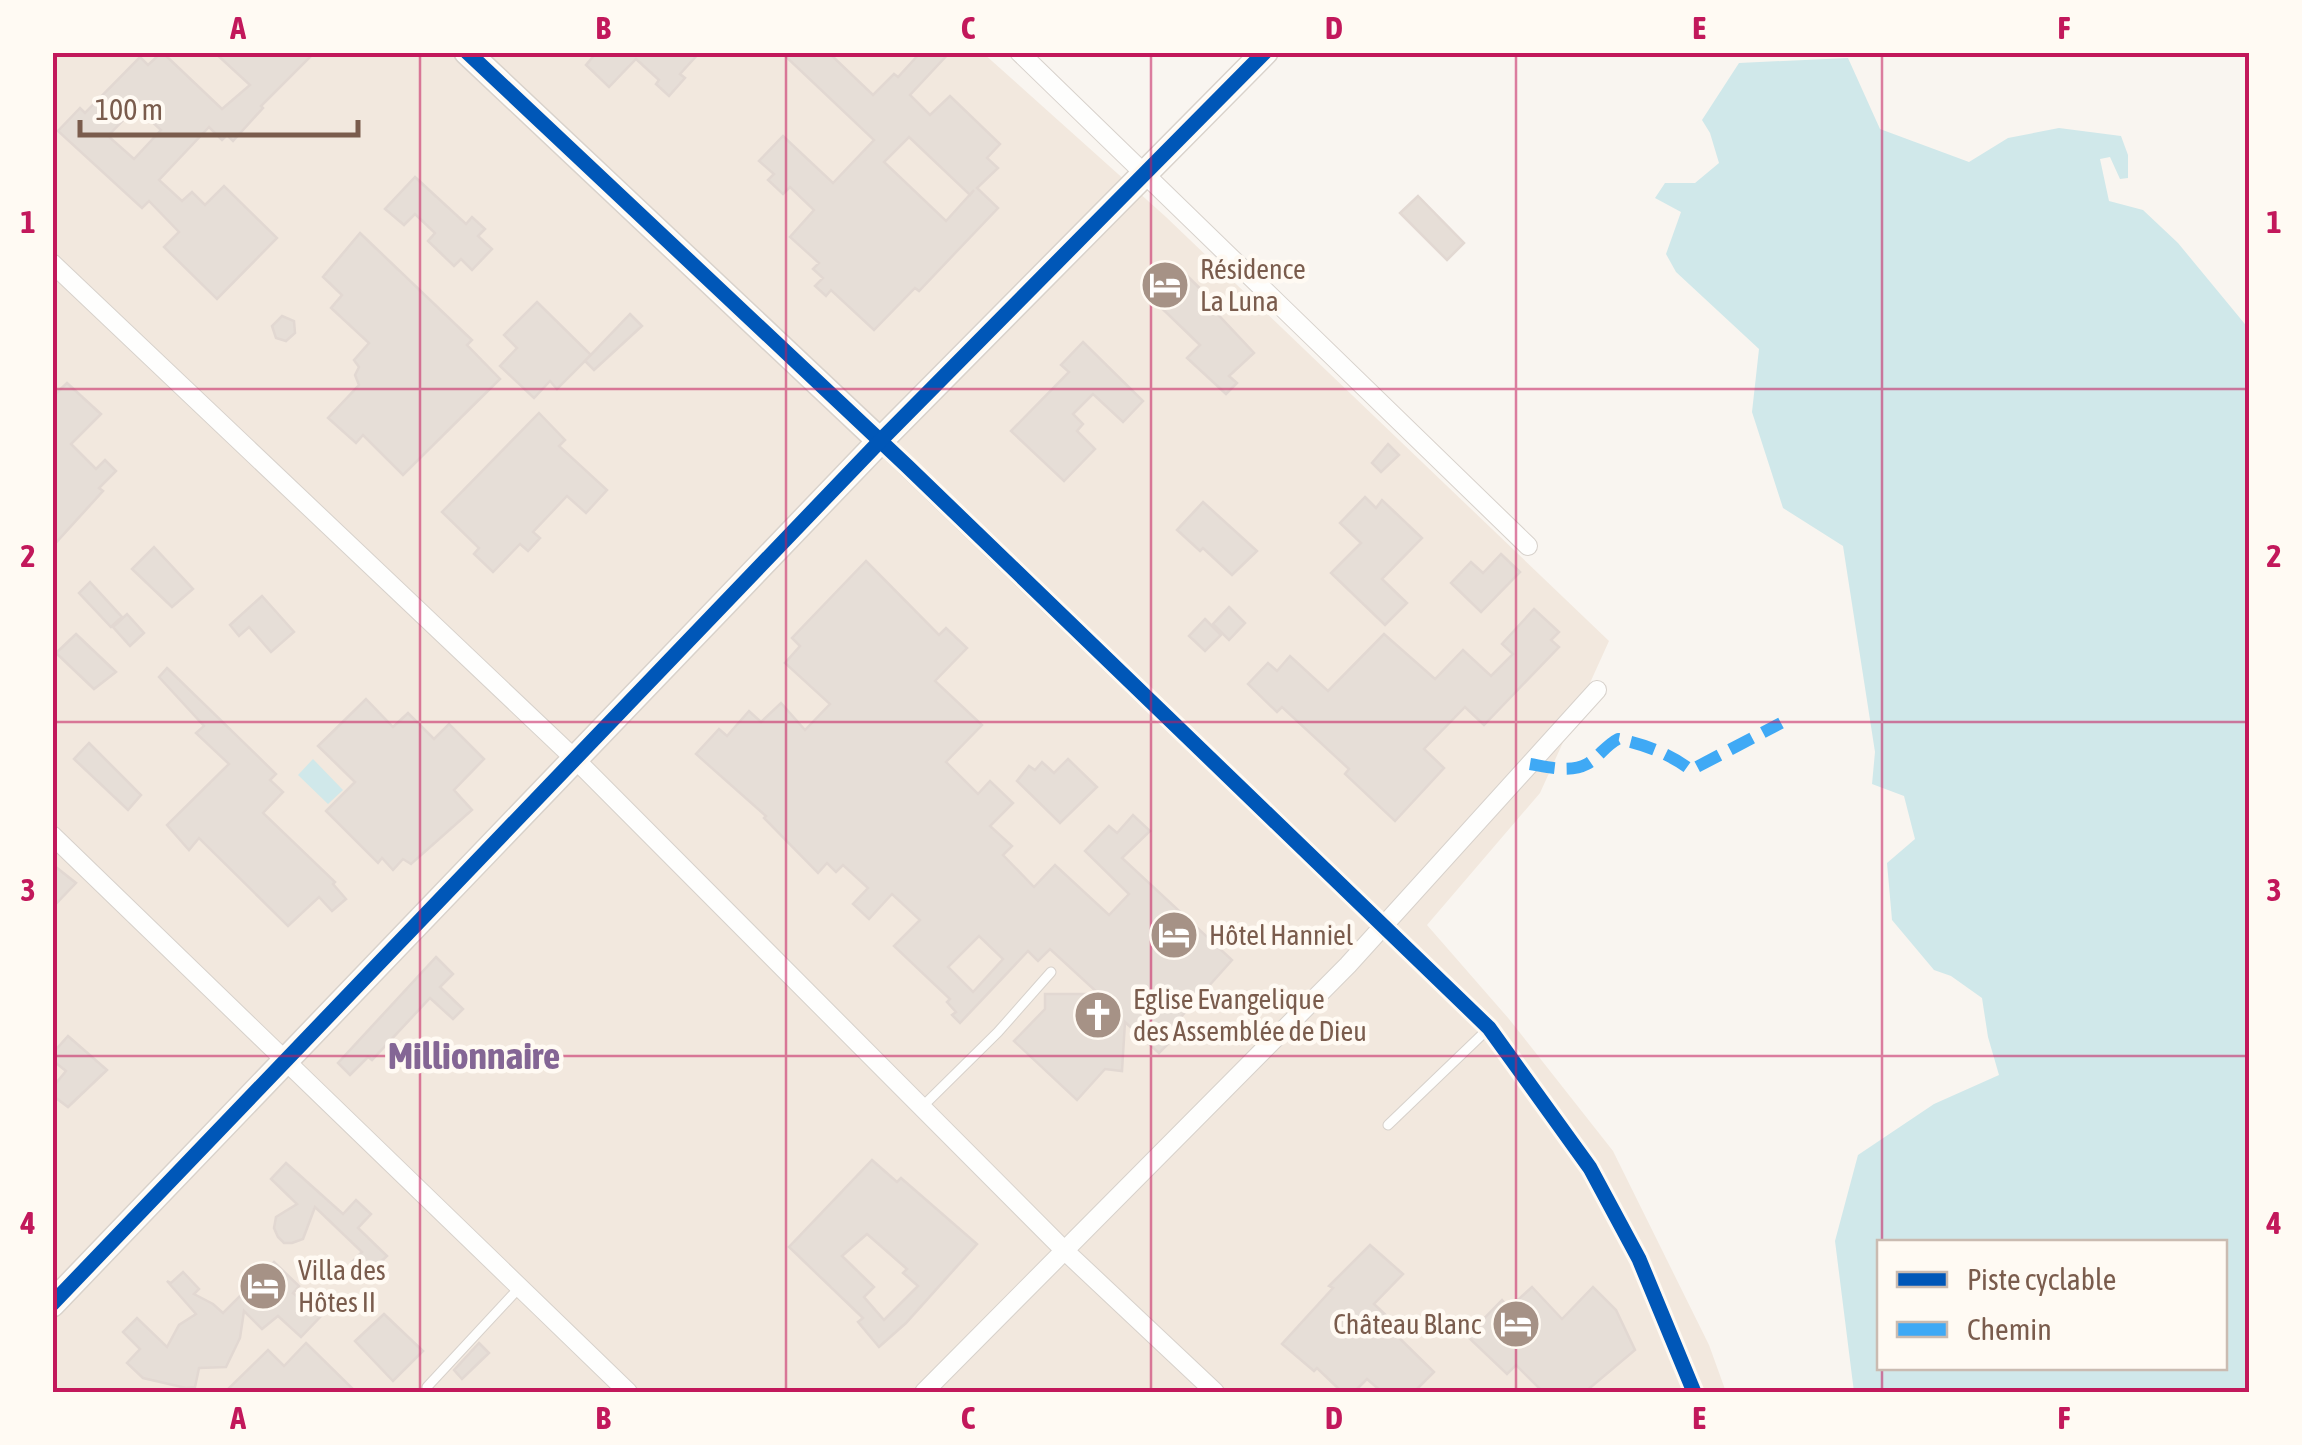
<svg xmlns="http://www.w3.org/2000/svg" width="2302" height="1445" font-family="'Asap Condensed',sans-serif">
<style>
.residential{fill:#f2e8de}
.water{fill:#d0e8ea;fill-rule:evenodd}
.building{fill:#e6ded7;stroke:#e2d8d2;stroke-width:2.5;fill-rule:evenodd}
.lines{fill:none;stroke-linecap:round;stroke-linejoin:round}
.lane-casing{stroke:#d7d1cb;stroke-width:11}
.street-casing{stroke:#d7d1cb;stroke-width:20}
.secondary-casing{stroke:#d9d2cb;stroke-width:28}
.lane{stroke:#fefefd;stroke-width:9}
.street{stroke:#fefefd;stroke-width:18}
.secondary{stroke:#fefefd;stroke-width:25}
.quiet{stroke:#3fa9f5;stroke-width:12;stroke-dasharray:25 12;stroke-linecap:butt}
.cycleway-casing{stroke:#fffaf3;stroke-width:21}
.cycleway{stroke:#0057b8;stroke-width:15}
.grid{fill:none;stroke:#c2185b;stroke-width:2.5;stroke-opacity:0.55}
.labels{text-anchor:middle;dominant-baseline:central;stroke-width:9;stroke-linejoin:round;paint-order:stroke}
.poi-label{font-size:28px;fill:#7a5c4d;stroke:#fffaf3;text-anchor:start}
.district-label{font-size:38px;font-weight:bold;fill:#846695;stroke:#fffaf3}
.neatline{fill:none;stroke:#c2185b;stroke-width:4}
.grid-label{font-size:32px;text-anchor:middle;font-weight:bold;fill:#c2185b}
</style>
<rect width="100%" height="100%" fill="#f9f5f0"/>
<polygon class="residential" points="52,53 983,53 1166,217 1609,641 1540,793 1427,925 1509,1019 1613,1151 1709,1345 1726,1392 53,1392"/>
<g class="water">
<path d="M1848,58l32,71 89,33 39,-24 51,-10 62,8 7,19v23l-8,1 -10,-22 -10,2 9,42 34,9 35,33 71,86v1063h-395l-19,-151 23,-86 76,-51 65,-29 -11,-38 -6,-39 -31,-22 -17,-6 -42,-50 -5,-57 28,-24 -11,-43 -32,-12 3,-32 -32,-206 -60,-38 -31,-96 7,-63 -83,-77 -10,-18 15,-42 -26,-14 10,-15h30l24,-20 -9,-30 -8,-13 37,-57zM1880,1242h344v126h-344z"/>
<polygon points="313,759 343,790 328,804 298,775"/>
</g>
<g class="building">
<path d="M162,52l60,57 28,-24 -36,-33h101l-54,54 2,2 -30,33 -6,-6 -5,5 -13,-13 -50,53 23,21 10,-9 13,13 19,-19 53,52 -60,61 -53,-52 15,-15 -30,-31 -7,7 -84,-77 22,-23 5,5 55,-56 8,8zM136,107l25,23 -27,29 -26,-23z"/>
<polygon points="597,52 700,52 680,74 685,78 669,96 656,84 659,80 636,59 609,87 586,65"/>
<path d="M781,52h47l45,43 21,-21 4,3 23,-25h29l-40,43 20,20 20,-19 50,48 -13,14 11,10 -21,20 21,20 -79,83 -4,-3 -41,42 -43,-40 -5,6 -11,-10 8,-8 -10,-9 6,-6 -29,-26 24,-27 -24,-23 -7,7 -15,-14 6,-6 -15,-13 24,-25 50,47 41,-43zM909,137l61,58 4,-5 -28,31 -62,-59z"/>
<polygon points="415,177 466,224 472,217 485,229 478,236 492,249 472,270 461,259 454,266 428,241 435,233 415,214 404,225 385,209"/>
<polygon points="1418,196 1464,243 1447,260 1400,213"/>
<polygon points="360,233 472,340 467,345 500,379 403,475 363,435 356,443 328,418 359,385 355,375 359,367 354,360 369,343 331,308 342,295 323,277"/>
<polygon points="1175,264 1215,303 1211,307 1254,353 1229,376 1237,383 1226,394 1187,358 1200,345 1146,293"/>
<polygon points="537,302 591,355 557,389 550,381 534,398 500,366 517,348 504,335"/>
<polygon points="630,314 642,326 594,370 585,361"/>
<polygon points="282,316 294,321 295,333 286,341 276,338 272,326"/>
<polygon points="1083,342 1143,401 1123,422 1093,394 1073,414 1083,424 1077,431 1095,449 1064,481 1011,431 1069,372 1061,365"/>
<polygon points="67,383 101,414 71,444 96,469 105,460 116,471 99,488 103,491 52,547 52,397"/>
<polygon points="539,413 565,440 559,446 607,490 586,513 567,496 533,532 540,538 528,551 520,544 493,572 474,554 479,548 442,512"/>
<polygon points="1388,444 1399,455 1381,472 1372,463"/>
<polygon points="1365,497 1376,508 1382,500 1422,538 1382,579 1407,603 1385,625 1331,573 1361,543 1340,523"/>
<polygon points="1203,502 1257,551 1232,575 1203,548 1200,551 1177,530"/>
<polygon points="154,547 193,589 172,607 132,569"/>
<polygon points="1501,554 1520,572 1481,612 1451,583 1471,562 1483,573"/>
<path d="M866,561l73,74 7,-7 21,20 -32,33 47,44 -36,37 32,32 12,-13 23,22 -23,23 22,20 -9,9 31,32 21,-22 54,50 20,-21 -44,-43 24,-25 8,7 16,-18 17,16 -28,27 110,102 -61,68 7,6 -19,19 -34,-31 -3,49 -17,-2 -28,31 -63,-59 31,-32v-15h54l-49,-45 -12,12 -10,-10 -68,72 -8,-8 4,-3 -9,-10 3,-3 -56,-53 26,-26 -28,-26 -23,25 -16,-15 15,-16 -25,-23 -7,7 -9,-9 -9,10 -54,-55 2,-2 -70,-62 23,-25 8,7 22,-25 12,11 20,-19 24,27 25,-26 -45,-41 15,-17 -8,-8zM979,936l24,23 -30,33 -25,-25z"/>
<polygon points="90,582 122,617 111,627 79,593"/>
<polygon points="262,596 294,632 271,652 249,627 239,636 230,625"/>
<polygon points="1229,607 1245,623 1229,640 1213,624"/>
<polygon points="1534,609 1559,632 1551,640 1559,647 1484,725 1465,707 1424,749 1444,768 1395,821 1345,774 1349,769 1282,707 1277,712 1248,684 1268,663 1277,671 1290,656 1328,691 1384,634 1435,679 1463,650 1491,676 1513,654 1502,644"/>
<polygon points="127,614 144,633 130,646 113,627"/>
<polygon points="1205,619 1221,635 1205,651 1189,636"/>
<polygon points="76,634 116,672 94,689 56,653"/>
<polygon points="167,668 276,774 270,780 283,792 263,813 335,882 333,884 346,899 332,911 319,897 288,926 199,838 189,850 167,825 229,764 196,733 204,726 159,677"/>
<polygon points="366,699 393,727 408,713 434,739 449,724 484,759 454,790 472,810 411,864 403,859 393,870 382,858 378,863 326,811 355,782 318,746"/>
<polygon points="89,743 141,795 128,810 74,759"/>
<polygon points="1068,759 1097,787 1060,823 1017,781 1029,766 1035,770 1042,762 1054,773"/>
<polygon points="52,864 76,883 52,908"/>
<polygon points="436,957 453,974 440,987 463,1009 453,1019 430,998 372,1060 368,1057 350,1075 338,1063"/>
<polygon points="68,1036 107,1070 68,1107 52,1095 52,1088 66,1071 52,1060 52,1054"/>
<path d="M872,1160l25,22 4,-4 76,66 -71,79 -27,24 -21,-25 5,-4 -74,-71zM867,1234l40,35 -4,4 15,13 -34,34 -20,-23 10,-10 -32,-31z"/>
<polygon points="286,1163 343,1214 356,1200 371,1214 358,1228 387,1256 370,1272 352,1262 362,1252 315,1207 303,1239 292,1243 284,1243 278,1237 274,1228 276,1217 297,1204 271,1179"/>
<polygon points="1370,1245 1403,1274 1374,1304 1393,1322 1388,1327 1434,1372 1414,1392 1382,1392 1367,1379 1354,1392 1342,1392 1317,1368 1314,1371 1282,1344 1333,1288 1329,1286"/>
<polygon points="274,1262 299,1286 293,1293 321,1316 301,1337 278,1316 262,1329 244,1311 240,1338 226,1367 199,1368 195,1387 186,1388 143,1378 127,1363 140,1349 123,1332 137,1318 167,1347 179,1325 196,1314 167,1281 171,1283 183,1272 199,1289 194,1294 213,1304 223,1313"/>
<polygon points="1532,1287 1562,1319 1593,1287 1616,1310 1635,1350 1585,1392 1543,1392 1516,1365 1507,1374 1467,1336 1502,1300 1509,1308"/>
<polygon points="384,1314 423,1351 393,1381 355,1341"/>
<polygon points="306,1343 356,1392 225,1392 268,1350 284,1366"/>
<polygon points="479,1343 489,1353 462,1379 454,1370"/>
</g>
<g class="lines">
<g class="lane-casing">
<g id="lane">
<polyline points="922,1107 998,1032 1051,972"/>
<polyline points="1388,1125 1489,1028"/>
<polyline points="427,1387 519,1288"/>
</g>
</g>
<g class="street-casing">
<g id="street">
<polyline points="1019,52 1528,546"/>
<polyline points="52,263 577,761 1064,1250 1215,1392"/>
<polyline points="880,441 1489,1028 1590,1168 1639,1259 1694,1392"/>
<polyline points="52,835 628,1392"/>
<polyline points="924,1392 1348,965 1597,690"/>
</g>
</g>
<g class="secondary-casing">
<g id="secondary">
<polyline points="467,52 880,441"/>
<polyline points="52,1304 880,441 1265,52"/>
</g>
</g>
<use href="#lane" class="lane"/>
<use href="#street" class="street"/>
<use href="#secondary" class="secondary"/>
<path class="quiet" d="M1530,764c18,3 40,9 57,0 11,-6 19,-19 31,-25 26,5 52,15 73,31l90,-47"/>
<g class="cycleway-casing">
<g id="cycleway">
<polyline points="467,52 907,466 1489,1028 1590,1168 1639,1259 1694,1392"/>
<polyline points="52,1304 880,441 1265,52"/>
</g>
</g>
<use href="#cycleway" class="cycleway"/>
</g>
<path class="grid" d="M420,52v1340M786,52v1340M1151,52v1340M1516,52v1340M1882,52v1190M52,389h2198M52,722h2198M52,1056h2198M1882,1368v24"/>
<defs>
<g id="hotel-disc" transform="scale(2.5)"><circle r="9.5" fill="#a69286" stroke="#fffaf3"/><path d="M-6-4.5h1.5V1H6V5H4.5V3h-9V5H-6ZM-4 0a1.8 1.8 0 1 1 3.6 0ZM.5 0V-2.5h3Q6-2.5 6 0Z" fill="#fff"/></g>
<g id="church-disc" transform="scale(2.5)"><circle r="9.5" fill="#a69286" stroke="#fffaf3"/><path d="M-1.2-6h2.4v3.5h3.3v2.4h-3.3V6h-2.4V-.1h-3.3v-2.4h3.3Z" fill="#fff"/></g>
</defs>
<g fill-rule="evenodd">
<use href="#hotel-disc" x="1165" y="285"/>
<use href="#hotel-disc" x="1174" y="935"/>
<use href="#church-disc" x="1098" y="1015"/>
<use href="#hotel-disc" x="263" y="1286"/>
<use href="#hotel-disc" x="1516" y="1324"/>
</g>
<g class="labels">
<g class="poi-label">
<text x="1200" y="269">Résidence<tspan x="1200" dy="32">La Luna</tspan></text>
<text x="1209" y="935">Hôtel Hanniel</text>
<text x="1133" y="999">Eglise Evangelique<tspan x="1133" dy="32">des Assemblée de Dieu</tspan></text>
<text x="298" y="1270">Villa des<tspan x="298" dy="32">Hôtes II</tspan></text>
<text x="1481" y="1324" text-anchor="end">Château Blanc</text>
</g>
<g class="district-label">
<text x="474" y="1055">Millionnaire</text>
</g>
</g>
<rect width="2302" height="1445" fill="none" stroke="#fffaf3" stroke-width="110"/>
<rect x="1877" y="1240" width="350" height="130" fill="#fffaf3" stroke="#cabbb1" stroke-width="2.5"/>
<rect x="1897" y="1272" width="50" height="15" fill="#0057b8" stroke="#cabbb1" stroke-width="2.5"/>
<text x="1967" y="1290" font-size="30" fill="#7a5c4d">Piste cyclable</text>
<rect x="1897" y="1322" width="50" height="15" fill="#3fa9f5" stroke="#cabbb1" stroke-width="2.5"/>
<text x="1967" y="1340" font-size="30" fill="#7a5c4d">Chemin</text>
<path d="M80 120v15h278v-15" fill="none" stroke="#7a5c4d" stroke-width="5"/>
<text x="95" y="120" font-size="30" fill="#7a5c4d" stroke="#fffaf3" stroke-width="8" paint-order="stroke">100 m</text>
<rect x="55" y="55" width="2192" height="1335" class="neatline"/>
<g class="grid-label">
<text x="238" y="39">A</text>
<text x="603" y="39">B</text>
<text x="968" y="39">C</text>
<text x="1334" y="39">D</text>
<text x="1699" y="39">E</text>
<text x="2064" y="39">F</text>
<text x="28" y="233">1</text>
<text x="2274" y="233">1</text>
<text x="28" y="567">2</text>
<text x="2274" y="567">2</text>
<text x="28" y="901">3</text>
<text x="2274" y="901">3</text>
<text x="28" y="1234">4</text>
<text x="2274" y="1234">4</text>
<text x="238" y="1429">A</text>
<text x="603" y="1429">B</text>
<text x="968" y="1429">C</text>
<text x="1334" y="1429">D</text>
<text x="1699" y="1429">E</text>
<text x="2064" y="1429">F</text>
</g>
</svg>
